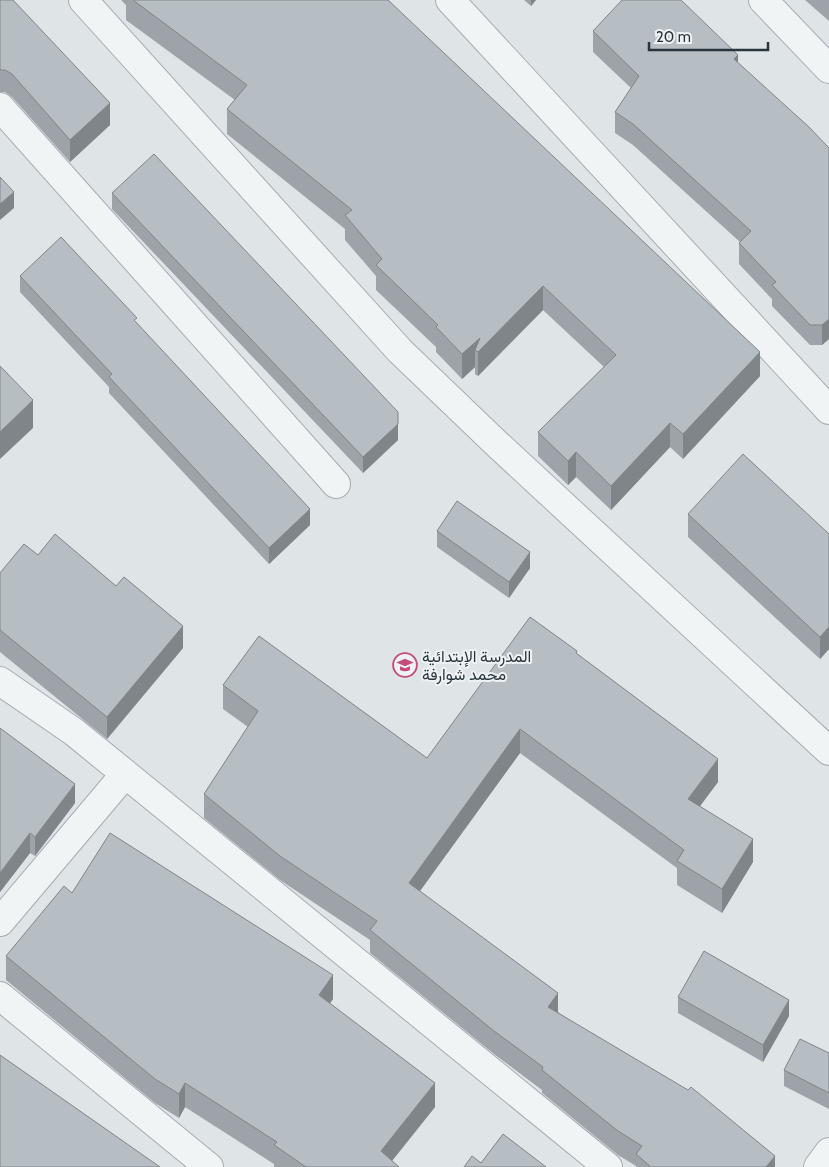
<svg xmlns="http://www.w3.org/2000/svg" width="829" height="1167" font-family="Cabin,Vazirmatn,sans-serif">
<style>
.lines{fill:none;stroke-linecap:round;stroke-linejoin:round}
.street-casing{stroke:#a5acb1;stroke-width:30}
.street{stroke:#f1f4f5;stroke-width:28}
.wall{fill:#9da3a8}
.shaded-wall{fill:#7f8588}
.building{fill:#b6bec3;stroke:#7f8588}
.labels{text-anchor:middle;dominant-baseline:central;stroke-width:4;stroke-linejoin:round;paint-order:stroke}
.poi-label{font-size:16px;fill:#29353d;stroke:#eef2f5;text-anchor:start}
</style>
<rect width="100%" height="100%" fill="#dfe4e7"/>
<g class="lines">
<g class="street-casing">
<g id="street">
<polyline points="83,0 400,351 497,444 829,751"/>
<polyline points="450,0 829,410"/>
<polyline points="763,0 829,69"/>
<polyline points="0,107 336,484"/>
<polyline points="0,681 74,732 608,1167"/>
<polyline points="0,922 125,774"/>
<polyline points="0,996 209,1167"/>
<polyline points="818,1167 829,1152"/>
</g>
</g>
<use href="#street" class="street"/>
</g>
<g class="wall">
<polygon points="0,0 110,125 70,162 12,97 5,92 0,92"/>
<polygon points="121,0 388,0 760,376 683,459 670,447 611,510 576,477 568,485 538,456 538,432 604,367 543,310 478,376 475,374 475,367 462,379 436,352 436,347 376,290 376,276 345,240 345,229 227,134 227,109 235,100 126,20 126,5"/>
<polygon points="524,0 536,0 531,6"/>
<polygon points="805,0 829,0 829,21"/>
<polygon points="593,31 738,63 829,148 829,339 822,345 810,345 772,306 772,299 739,264 739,243 740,242 633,145 615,133 615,112 631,88 593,52"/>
<polygon points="112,193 398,440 363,473 112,209"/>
<polygon points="20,276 137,323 310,525 269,564 109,393 109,387 20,292"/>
<polygon points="688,514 829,534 829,649 820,659 688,537"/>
<polygon points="437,531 530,568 509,598 437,547"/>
<polygon points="38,555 183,648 107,739 0,652 0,573"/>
<polygon points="577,654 718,782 700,806 753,862 722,913 677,885 677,868 520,753 420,891 558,1012 775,1167 636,1167 636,1166 618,1155 542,1093 542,1090 494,1054 370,953 370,940 280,880 204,818 204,794 248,727 223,709 223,685 427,758"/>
<polygon points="0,728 75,803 35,856 30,853 0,892"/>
<polygon points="72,893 333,999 330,1003 435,1107 392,1161 399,1167 274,1167 274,1164 185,1107 179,1118 155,1103 6,980 6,956"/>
<polygon points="678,997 789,1016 763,1062 678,1013"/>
<polygon points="829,1053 829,1109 784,1086 784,1070"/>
</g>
<g class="shaded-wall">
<polygon points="531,0 536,0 531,6"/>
<polygon points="738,55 738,75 734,59"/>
<polygon points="110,103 110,125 70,162 70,140"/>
<polygon points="14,192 14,208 0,220 0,204"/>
<polygon points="543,286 543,310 478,376 478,352 475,350 475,367 462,379 462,354 480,338"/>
<polygon points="829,319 829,339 822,345 822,325"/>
<polygon points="760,352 760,376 683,459 683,434"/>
<polygon points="33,400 33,428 0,459 0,432"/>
<polygon points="670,423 670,447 611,510 611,486"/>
<polygon points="398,424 398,440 363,473 363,457"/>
<polygon points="576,452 576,477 568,485 568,461"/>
<polygon points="310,509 310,525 269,564 269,548"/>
<polygon points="530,552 530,568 509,598 509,582"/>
<polygon points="183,626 183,648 107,739 107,717"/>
<polygon points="829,627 829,649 820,659 820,637"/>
<polygon points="520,729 520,753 409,906 409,883"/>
<polygon points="718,759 718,782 688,822 688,799"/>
<polygon points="75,784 75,803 35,856 35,837"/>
<polygon points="30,833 30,853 0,892 0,873"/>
<polygon points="753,839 753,862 722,913 722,889"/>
<polygon points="333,975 333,999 319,1019 319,995"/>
<polygon points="558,993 558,1017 548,1007"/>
<polygon points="789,1000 789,1016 763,1062 763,1045"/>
<polygon points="185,1083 185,1107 179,1118 179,1094"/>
<polygon points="435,1083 435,1107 387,1167 381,1151"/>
<polygon points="775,1156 775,1167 766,1167"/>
</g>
<g class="building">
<polygon points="0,0 13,0 110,103 70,140 12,74 5,70 0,70"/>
<polygon points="133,0 388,0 760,352 683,434 670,423 611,486 576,452 568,461 538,432 616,355 543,286 478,352 475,350 480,338 462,354 436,327 438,325 376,265 382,259 345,215 352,210 227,109 247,85"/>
<polygon points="622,0 681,0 738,55 734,59 809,127 829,148 829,319 822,325 810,325 772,285 776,282 739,243 751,231 633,124 615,112 639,76 593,31"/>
<polygon points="154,154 398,412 398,424 363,457 112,193"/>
<polygon points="0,177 14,192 0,204"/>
<polygon points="61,237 137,318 134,320 310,509 269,548 109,377 112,374 20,276"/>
<polygon points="0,366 33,400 0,432"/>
<polygon points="743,454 829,534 829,627 820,637 688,514"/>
<polygon points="457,501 530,552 509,582 437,531"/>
<polygon points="55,534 116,586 124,577 183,626 107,717 0,630 0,573 24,544 38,555"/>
<polygon points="530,617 577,651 576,653 718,759 688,799 753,839 722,889 677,861 684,850 520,729 409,883 558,993 548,1007 688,1090 691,1087 775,1156 766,1167 651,1167 636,1154 642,1146 618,1131 542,1070 543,1067 494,1031 370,930 377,921 280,856 204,794 258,711 223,685 259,636 427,758"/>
<polygon points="0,728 75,784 35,837 30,833 0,873"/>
<polygon points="110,833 333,975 319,995 435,1083 381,1151 399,1167 306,1167 274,1145 277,1142 185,1083 179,1094 155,1079 6,956 64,886 72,893"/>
<polygon points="704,951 789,1000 763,1045 678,997"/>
<polygon points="800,1039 829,1053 829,1093 784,1070"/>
<polygon points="0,1055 160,1167 0,1167"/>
<polygon points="503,1134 546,1167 464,1167 472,1156 481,1163"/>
</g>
<defs>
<g id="school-ring" transform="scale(1.25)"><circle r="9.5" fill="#eef2f5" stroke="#c34d7c" stroke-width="1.5"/><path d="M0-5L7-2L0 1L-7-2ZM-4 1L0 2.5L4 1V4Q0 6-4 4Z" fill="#c34d7c"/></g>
</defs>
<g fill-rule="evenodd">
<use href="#school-ring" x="405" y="665"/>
</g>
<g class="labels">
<g class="poi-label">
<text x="422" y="656">المدرسة الإبتدائية<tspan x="422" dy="18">محمد شوارفة</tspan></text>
</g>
</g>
<path d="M649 42v8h119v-8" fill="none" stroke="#29353d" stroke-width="2.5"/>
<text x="656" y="42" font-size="15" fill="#29353d" stroke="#eef2f5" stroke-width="4" paint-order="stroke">20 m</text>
</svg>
